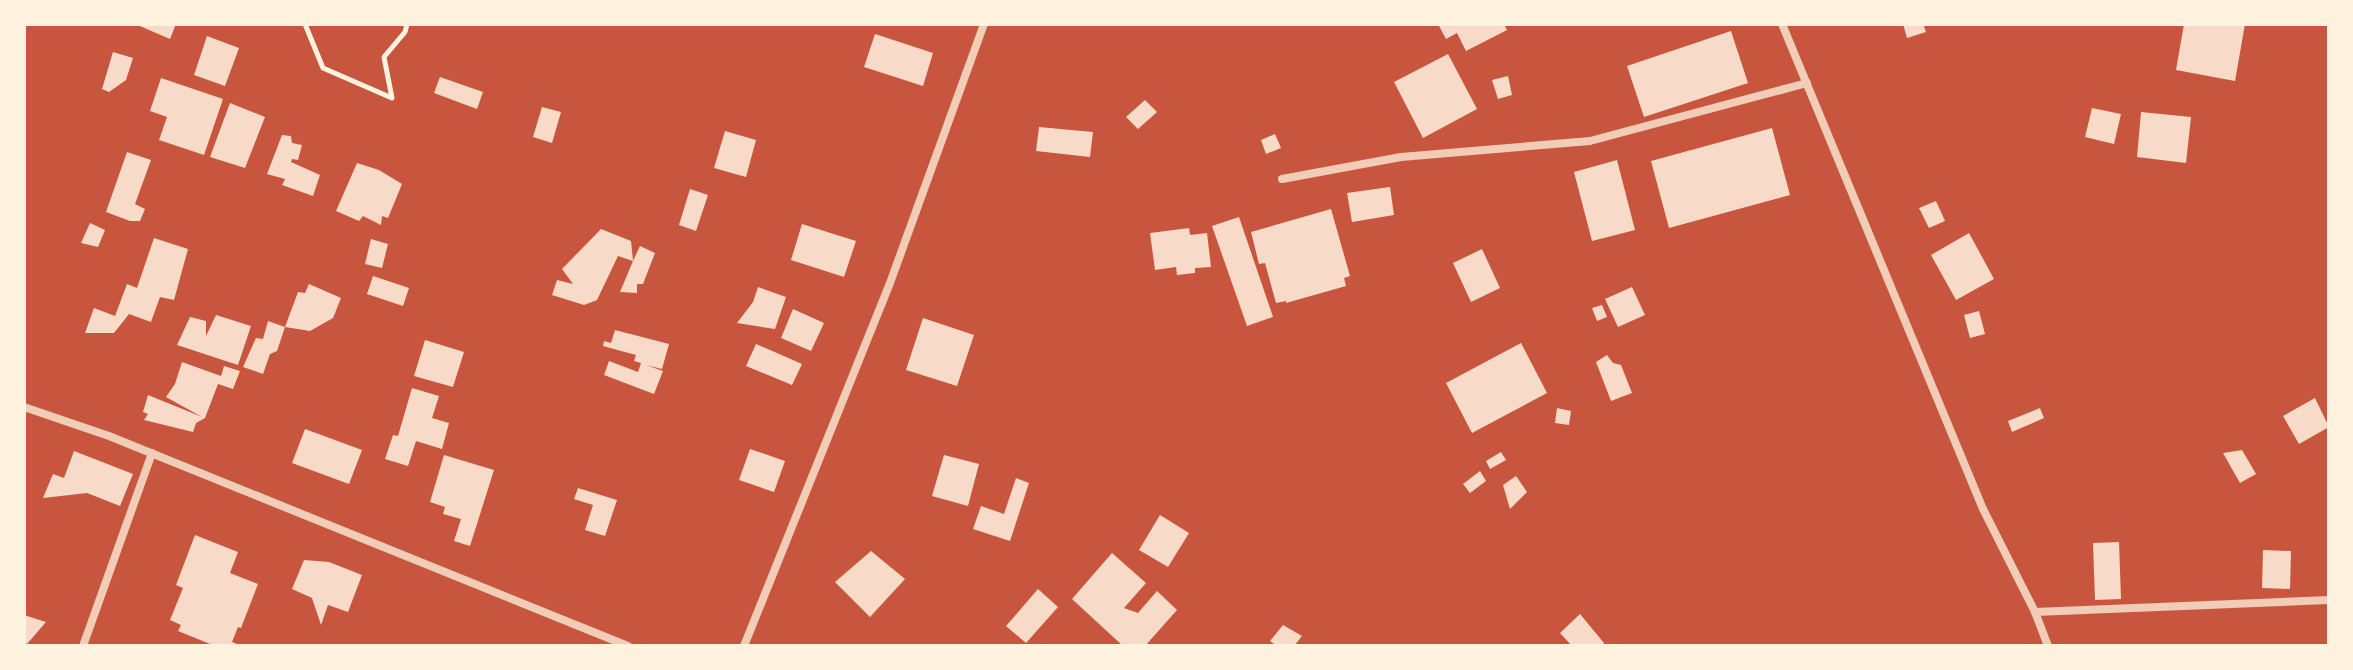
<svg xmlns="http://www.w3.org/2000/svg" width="2353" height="670" font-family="Commissioner,sans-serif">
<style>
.building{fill:#f7dbc8}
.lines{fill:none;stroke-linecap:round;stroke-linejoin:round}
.path{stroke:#fff3e0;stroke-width:5}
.minor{stroke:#f1ccb7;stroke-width:8}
</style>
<rect width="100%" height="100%" fill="#c8553d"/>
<g class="building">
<polygon points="135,24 176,24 170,39"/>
<polygon points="1438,24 1504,24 1507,30 1466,51 1457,33 1446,39"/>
<polygon points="1903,24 1923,24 1926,32 1907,38"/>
<polygon points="2184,24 2245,24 2235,81 2176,70"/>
<polygon points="1731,31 1748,83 1644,117 1627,66"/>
<polygon points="875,34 933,53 923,86 864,67"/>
<polygon points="207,36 239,48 225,86 194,75"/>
<polygon points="113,52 133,58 126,80 109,92 102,89"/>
<polygon points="1448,54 1477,109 1423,138 1394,82"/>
<polygon points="1508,76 1512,95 1498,99 1492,80"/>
<polygon points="440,77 483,92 477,109 434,93"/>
<polygon points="161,78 223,99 204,155 159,140 167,117 150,111"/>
<polygon points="1145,100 1157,112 1138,129 1126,117"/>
<polygon points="230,103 265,117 245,168 210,157"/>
<polygon points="542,107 561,112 552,143 533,137"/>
<polygon points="2092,108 2121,114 2114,144 2085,137"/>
<polygon points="2141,112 2191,117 2186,163 2137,157"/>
<polygon points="1039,127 1093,132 1090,157 1036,151"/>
<polygon points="1772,128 1790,195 1669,228 1651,161"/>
<polygon points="725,131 756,140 746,177 714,168"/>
<polygon points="1275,134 1281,148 1266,154 1261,140"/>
<polygon points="282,135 291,136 292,143 302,145 298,160 292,159 291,162 320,175 313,196 282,185 285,179 267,174"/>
<polygon points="127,152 151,160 135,204 145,209 140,221 130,221 106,212"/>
<polygon points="1617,160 1635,230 1592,241 1574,172"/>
<polygon points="357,163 379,170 402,184 388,218 382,216 381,225 363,216 359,221 336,211"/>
<polygon points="1390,187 1394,215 1352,222 1347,193"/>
<polygon points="690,189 708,195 696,231 679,225"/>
<polygon points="1936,201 1945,221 1929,228 1919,208"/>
<polygon points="1331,209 1350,276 1344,278 1346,286 1286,303 1286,301 1276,303 1265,263 1259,264 1251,232"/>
<polygon points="1239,217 1273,317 1247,326 1212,226"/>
<polygon points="90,223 105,230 98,247 81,243"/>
<polygon points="802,224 856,241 844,277 791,260"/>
<polygon points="1189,228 1190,235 1207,233 1211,267 1195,268 1195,273 1177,275 1176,267 1155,270 1150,233"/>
<polygon points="601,229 631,241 633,261 640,246 655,253 643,284 637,284 637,293 620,292 633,261 618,256 597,300 584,305 552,295 557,280 573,284 562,269"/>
<polygon points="1969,233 1994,279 1956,300 1931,255"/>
<polygon points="154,238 188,249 174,300 160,297 151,322 129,314 114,333 85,333 94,308 115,316 127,284 137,288"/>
<polygon points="371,239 388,244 382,268 365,264"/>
<polygon points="1482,249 1500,288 1471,302 1453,263"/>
<polygon points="373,276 409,288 403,306 367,294"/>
<polygon points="309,284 341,298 333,318 310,331 285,327 298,292 305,293"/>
<polygon points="758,287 786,297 775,329 737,323 753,302"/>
<polygon points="1632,287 1645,315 1618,327 1605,299"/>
<polygon points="1602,305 1607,317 1597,321 1592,308"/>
<polygon points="793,309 824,323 811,351 781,338"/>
<polygon points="1979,311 1985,334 1970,338 1964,315"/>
<polygon points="216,315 251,326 238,365 177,345 190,317 206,321 206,336"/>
<polygon points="923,318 974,335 957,386 906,370"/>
<polygon points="268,321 285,327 277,351 270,354 263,374 243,367 256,338 263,339"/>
<polygon points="615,330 669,344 662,369 646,365 663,371 654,394 604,375 609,361 638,372 641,363 634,361 636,355 603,346 604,341 611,343"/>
<polygon points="425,340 464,352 453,387 414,376"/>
<polygon points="1521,343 1547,393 1472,433 1446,383"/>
<polygon points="756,344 802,364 792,385 746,366"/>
<polygon points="1607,355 1613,363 1621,365 1632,393 1611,401 1596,362"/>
<polygon points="182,362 221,376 224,366 240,371 233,389 218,384 205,418 196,423 193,432 144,420 148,414 143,412 148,395 202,417 166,397 175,384"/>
<polygon points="412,388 439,396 432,418 449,423 442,449 416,441 408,466 385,459 393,435 398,436"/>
<polygon points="2315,398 2329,427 2299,444 2283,416"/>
<polygon points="1557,408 1571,411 1569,425 1555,423"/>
<polygon points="2040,408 2044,418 2012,432 2008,421"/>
<polygon points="305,429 362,450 349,484 292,463"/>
<polygon points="750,449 785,461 774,492 739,480"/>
<polygon points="2242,450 2256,474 2240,483 2223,453"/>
<polygon points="74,451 133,474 120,506 87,493 43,498 53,474 64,478"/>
<polygon points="1501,452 1506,460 1490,469 1486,461"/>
<polygon points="444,455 494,470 470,546 454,541 461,519 443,514 445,507 430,502"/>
<polygon points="944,455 979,464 968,506 932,496"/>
<polygon points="1480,471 1486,481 1470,493 1463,484"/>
<polygon points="1516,476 1527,492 1510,509 1503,485"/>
<polygon points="1016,478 1029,483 1010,541 973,529 981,506 1004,514"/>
<polygon points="578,488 617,500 605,536 585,530 593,505 574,499"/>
<polygon points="1160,515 1189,533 1168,567 1139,550"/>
<polygon points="195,535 238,552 230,573 258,584 241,628 238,627 232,642 242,646 215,646 178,631 181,625 170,620 183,588 176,585"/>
<polygon points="2119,542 2121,599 2095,600 2093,543"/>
<polygon points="2263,550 2291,551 2290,589 2262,588"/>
<polygon points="871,551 905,579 870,617 835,582"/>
<polygon points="1112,553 1146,583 1124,608 1138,613 1157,591 1177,610 1145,646 1123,646 1072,599"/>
<polygon points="304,560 329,562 362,575 348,612 328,605 321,625 312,598 292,589"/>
<polygon points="1038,589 1058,607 1026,643 1006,626"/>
<polygon points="1580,614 1604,643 1603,646 1572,646 1560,633"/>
<polygon points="24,615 46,622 27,644 24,639"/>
<polygon points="1283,625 1302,636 1294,646 1277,646 1270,641"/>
</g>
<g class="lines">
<polyline class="path" points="305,24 323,68 392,98 384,57 405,32 407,24"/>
<g class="minor">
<polyline points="1782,24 1983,509 2035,612 2048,646"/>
<polyline points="1282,179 1401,157 1590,141 1807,83"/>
<polyline points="24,407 109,436 628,646"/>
<polyline points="2035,612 2329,600"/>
<polyline points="83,646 152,453"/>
<polyline points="744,646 890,283 984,24"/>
</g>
</g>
<rect width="2353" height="670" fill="none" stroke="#fff3e0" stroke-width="52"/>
</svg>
